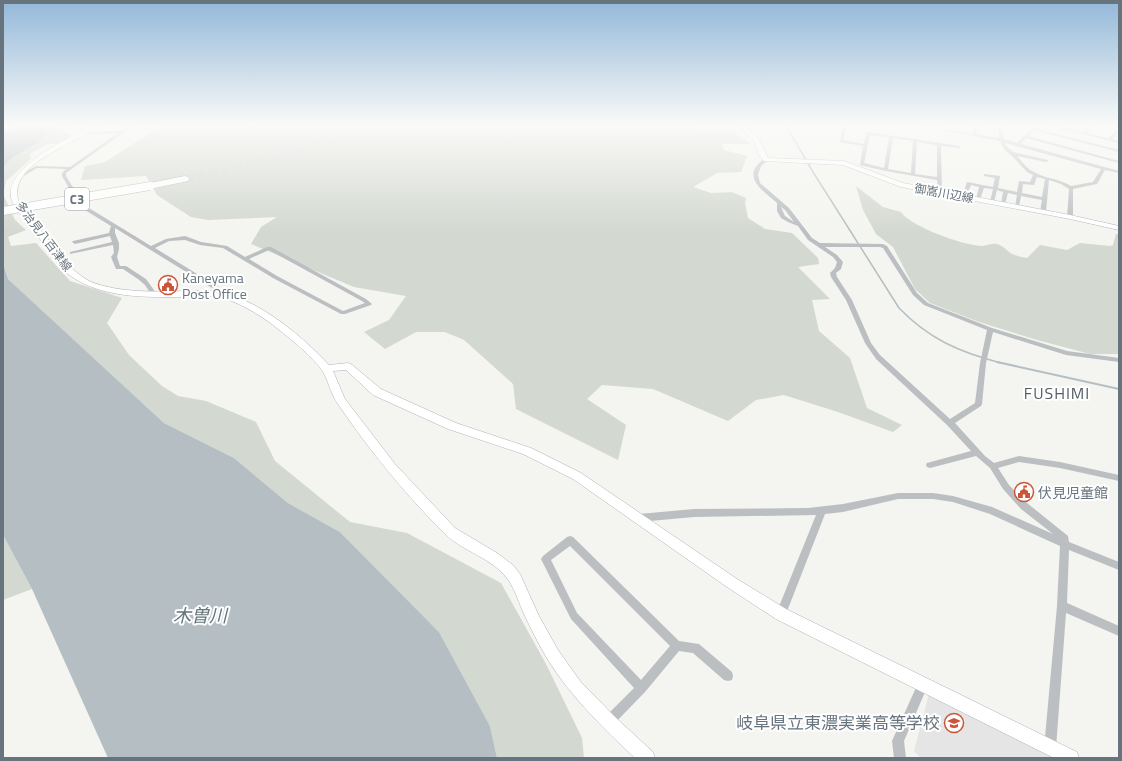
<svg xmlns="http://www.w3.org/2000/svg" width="1122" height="761" font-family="'Titillium Web','Noto Sans JP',sans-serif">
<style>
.built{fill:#e4e5e4}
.green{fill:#d3d8d0}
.water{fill:#b5bfc3}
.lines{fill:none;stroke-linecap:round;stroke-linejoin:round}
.stream-far1{stroke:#b5bfc3;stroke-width:1.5}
.stream{stroke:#b5bfc3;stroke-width:2}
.highway-tunnel{stroke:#d1d4d4;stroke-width:8;stroke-dasharray:8 4.5;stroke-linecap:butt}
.secondary-casing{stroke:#aeb3b6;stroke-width:1}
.highway-casing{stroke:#afb2b5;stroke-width:1}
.street{fill:#bbbfc2;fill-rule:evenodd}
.secondary{fill:#fff;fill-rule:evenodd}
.highway{fill:#fff;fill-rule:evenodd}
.highway-bridge-casing{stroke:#afb2b5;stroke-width:9;stroke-linecap:butt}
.highway-bridge{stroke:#fff;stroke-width:8}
.labels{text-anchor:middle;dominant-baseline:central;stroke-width:4;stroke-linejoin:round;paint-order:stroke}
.far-street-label{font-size:12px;fill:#67747e;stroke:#fff}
.shield{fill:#fff;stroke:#959ea5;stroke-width:1}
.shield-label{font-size:13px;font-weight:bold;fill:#67747e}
.poi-label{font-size:14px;fill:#67747e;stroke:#fff;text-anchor:start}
.quarter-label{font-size:16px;letter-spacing:1px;fill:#535d64;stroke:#fff}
.near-poi-label{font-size:17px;fill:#67747e;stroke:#fff;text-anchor:end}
.near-water-label{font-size:18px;font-style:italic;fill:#63757b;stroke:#fff}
</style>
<rect width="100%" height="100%" fill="#f4f4f0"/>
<polygon class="built" points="929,694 1058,758 921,758 914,751"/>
<g class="green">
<polygon points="53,126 67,126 63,130 72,136 56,144 47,144 30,154 31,159 6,181 3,194 15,220 26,230 8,237 11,246 36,243 70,281 122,298 107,323 129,355 162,386 178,396 206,401 256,422 275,461 350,522 407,533 501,583 546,664 582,738 584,758 497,758 490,726 439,632 340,532 288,503 234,458 164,423 8,279 3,263 3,167 12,158 41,141"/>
<polygon points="161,126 691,126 690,127 706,129 715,128 732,131 751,144 722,144 724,150 747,156 741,172 717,173 693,187 711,193 732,192 746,198 745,203 748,218 765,229 792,233 818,258 819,264 798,267 830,299 812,300 819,331 850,358 867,408 902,425 893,432 838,412 784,395 756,400 728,421 653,389 602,385 587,399 626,425 618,460 516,409 513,384 464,340 445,332 416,332 385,349 364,332 389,320 406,296 354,287 251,244 261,227 277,217 208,220 191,217 157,195 146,176 81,180 85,166 105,162"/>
<path d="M856,186l27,21 18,5c8,14 64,34 81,34 5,0 10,-3 15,-2 7,2 10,7 15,10 4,2 11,3 15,4l13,-13 27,5 13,-7 30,3 3,-1 3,-11h3v120h-29l-53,-14 -58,-18 -49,-19 -15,-14 -22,-42 -17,-13 -13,-24z"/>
<polygon points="3,535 32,589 3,600"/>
</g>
<g class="water">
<polygon points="18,126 53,126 41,141 12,158 3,167 3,133"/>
<polygon points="3,263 8,279 164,423 234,458 288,503 340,532 439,632 490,726 497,758 108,758 32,589 3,535"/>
</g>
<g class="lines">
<path class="stream-far1" d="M786,126l27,46 86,136c30,31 60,44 102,55"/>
<polyline class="stream" points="997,362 1119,389"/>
<polyline class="highway-tunnel" points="185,179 274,159 401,126"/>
<g class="secondary-casing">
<g id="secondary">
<path d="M92,126h7c-21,18 -94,37 -80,77l50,63c7,6 14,12 22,16 29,11 64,10 94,9 11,0 23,-1 34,1 40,8 82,43 110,73l19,-2 3,1 30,25 75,34 75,25 50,25 156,106 49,30 291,143 2,6h-25l-278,-139 -49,-32 -154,-108 -50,-25 -75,-25 -75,-34 -27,-25 -13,1 12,28 50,65 60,64 42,25 16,12 7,9 19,42 19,34 22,31 34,35 39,36 2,6h-20c-32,-30 -64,-61 -87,-98 -9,-15 -17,-31 -24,-46 -5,-11 -9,-24 -15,-33 -15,-23 -46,-29 -64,-47 -39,-39 -76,-84 -107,-130 -7,-9 -9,-22 -15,-32 -8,-14 -36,-36 -50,-47 -13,-10 -39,-26 -56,-28 -10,-2 -22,0 -32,0 -43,0 -88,2 -122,-27 -12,-16 -24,-33 -37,-49 -4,-6 -11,-12 -14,-20 -12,-32 58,-64 80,-75z"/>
<polygon points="738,126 744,126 759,139 768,158 844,161 903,183 1070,215 1119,226 1119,230 1070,219 901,187 843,165 764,161 759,155 754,141"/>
</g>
</g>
<g class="highway-casing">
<polygon id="highway" points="185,176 188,177 189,179 188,181 150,189 146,186 150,183"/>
</g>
<g class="street">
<path d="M129,126h4l-67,47v3l18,29 67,41 15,-7 19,-3 16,6 26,4 18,11 22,-10h4l95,52 6,5 -1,1 -26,9h-4l-68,-36 -50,-30 -23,-3 -15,-5 -16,1 -14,7 68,42v2l-6,4 -3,-2 3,-3 -102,-63v5l4,10v6l-2,8 3,9h6l20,13 10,14 -1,1h-4l-6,-9 -7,-6 -15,-10h-7l-5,-12 3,-4 -1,-8 -43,9v-2l42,-10 -2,-6 -35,8 -3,-2 1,-1 36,-8 2,-7 -31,-19 -18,-31v-3l4,-4 -29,-1 -15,9 -4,-1 18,-10 34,1 48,-34 -35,1h-1v-2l39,-1zM269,250l93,51 3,2 -22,8 -66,-35 -28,-17z"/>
<path d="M843,126h4l-4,14 21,4 2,-11 2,-1 91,14 2,1 -2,1 -18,-2 1,46 -2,1 -2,-1 -1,-12 -51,-9 -26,-6 3,-19 -23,-4zM870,135l19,2 -5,31 -20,-5zM893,138l20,3 -2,32 -23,-4zM917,142l20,3v32l-22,-3z"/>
<path d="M922,126h6l44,8 2,-8h4l-2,8 23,4 -1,-10 4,-2h4l-4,3 2,10 13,4 16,-15 86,22v2l-85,-22 -6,6 91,25v2l-93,-25 -5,6 98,27v2l-14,-3 -8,14 -24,5v28l-3,2 -3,-2 2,-28 -8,-5 -12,-4 -3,32 -3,2 -3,-2 2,-12 -21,-4 -2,11 -2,1 -2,-1 2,-12 -9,-2 -3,11 -2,1 -2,-1 2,-12 -6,-2 -3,12 -2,1 -2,-1 3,-13 -9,-1 -4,11 -2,1 -2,-1 3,-12 -8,-2 -5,12 -2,1 -2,-1 5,-15 26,5 2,-9 -11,-2v-2l16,2 -2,12 19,4 2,-11 11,1 3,-7 -6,-3 -13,-14 -10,-9 -4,-8zM1004,142l12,4 85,23 -8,13 -22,4c-12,-8 -27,-7 -39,-15 -6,-3 -10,-10 -15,-15l29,6 2,-1v-1l-35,-8 -6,-5zM1037,177l8,2 -3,18 -20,-4 1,-9 11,1z"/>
<polygon points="1049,126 1054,126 1083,132 1091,126 1095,126 1086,133 1108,138 1119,129 1119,132 1112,139 1119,141 1119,143"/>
<path d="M764,159l4,1 -7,6 -3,9 2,8 29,25 23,30 8,5 63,1 4,2 30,47 11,10 64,25 75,23 52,7v4l-53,-7 -73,-23 -7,31 -4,41 -1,2 -26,17 30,33 9,7 25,-7 41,6 59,13v6l-59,-13 -41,-6 -21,6 11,17 18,18 41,33 1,6 50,20v8l-50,-20 -2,53 52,23v10l-53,-23 -10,135 -2,4 -4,2 -4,-2 -2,-4 13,-142 3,-60 -70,-32 -37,-12 -20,-3h-35l-55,13 -18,2 -39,100 -2,3 -3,2 -3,-2 -2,-3 40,-99 -122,2 -55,5 -3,-1 -1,-3 1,-3 3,-1 55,-5 114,-1 35,-4 55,-11h35l20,3 39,11 61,27 -32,-25 -18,-20 -13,-21 -14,-12 -46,12 -3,-1 -1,-2 1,-2 44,-12 -24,-26 -71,-66 -11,-16 -19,-43 -15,-23 -1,-4 5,-5 2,-6 -4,-5 -25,-17 -10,-14 -10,-4 -7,-4 -4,-7v-8c-15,-13 -37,-27 -13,-44zM781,207l4,3 9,12 -9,-6zM825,247h55l3,1 30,47 11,10 63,25 -7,33 -5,40 -25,16 -70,-64 -9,-12 -19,-43 -15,-23 -1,-4 5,-4 2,-7 -6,-7z"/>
<path d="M570,536l3,1 106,104 20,3 33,28 1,4 -1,4 -4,1 -4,-1 -31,-27 -14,-2 -34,41 -33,34 -4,1 -4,-1 -1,-4 1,-4 30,-30 -63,-69 -30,-60 2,-3 24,-19zM570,546l100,100 -29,34 -64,-67 -26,-53z"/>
<polygon points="923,680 927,681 928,685 904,741 906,758 894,758 892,741 919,681"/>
</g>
<use href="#secondary" class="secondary"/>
<use href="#highway" class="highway"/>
<g class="highway-bridge-casing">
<polyline id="highway-bridge" points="3,211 150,186"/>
</g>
<use href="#highway-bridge" class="highway-bridge"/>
</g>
<linearGradient id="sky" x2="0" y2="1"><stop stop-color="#93b8d9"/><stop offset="0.54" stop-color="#fafaf8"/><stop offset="1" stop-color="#fafaf8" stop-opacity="0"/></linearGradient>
<rect width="1122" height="232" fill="url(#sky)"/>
<defs>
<g id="civic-ring" transform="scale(1)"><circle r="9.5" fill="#fff" stroke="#cb5539" stroke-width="1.5"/><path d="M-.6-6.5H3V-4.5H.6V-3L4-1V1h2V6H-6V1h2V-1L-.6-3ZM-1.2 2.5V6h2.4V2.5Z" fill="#cb5539"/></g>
<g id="school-ring" transform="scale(1)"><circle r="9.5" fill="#fff" stroke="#cb5539" stroke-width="1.5"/><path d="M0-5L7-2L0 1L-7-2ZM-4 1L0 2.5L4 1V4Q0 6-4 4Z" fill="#cb5539"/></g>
</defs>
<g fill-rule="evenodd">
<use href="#civic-ring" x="168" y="285"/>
<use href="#civic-ring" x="1024" y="492"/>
<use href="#school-ring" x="954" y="723"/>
</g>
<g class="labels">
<g class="far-street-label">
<text transform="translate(944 193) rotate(10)">御嵩川辺線</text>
<text transform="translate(44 236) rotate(53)">多治見八百津線</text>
</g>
<rect class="shield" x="65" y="188" width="24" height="22" rx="3"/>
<g class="shield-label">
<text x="77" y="199">C3</text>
</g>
<g class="poi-label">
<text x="182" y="277">Kaneyama<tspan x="182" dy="16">Post Office</tspan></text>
<text x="1038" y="492">伏見児童館</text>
</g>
<g class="quarter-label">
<text x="1057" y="393">FUSHIMI</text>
</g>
<g class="near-poi-label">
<text x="940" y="723">岐阜県立東濃実業高等学校</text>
</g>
<g class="near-water-label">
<text x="200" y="615">木曽川</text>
</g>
</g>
<rect width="1122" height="761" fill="none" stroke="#67747e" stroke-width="8"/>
</svg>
